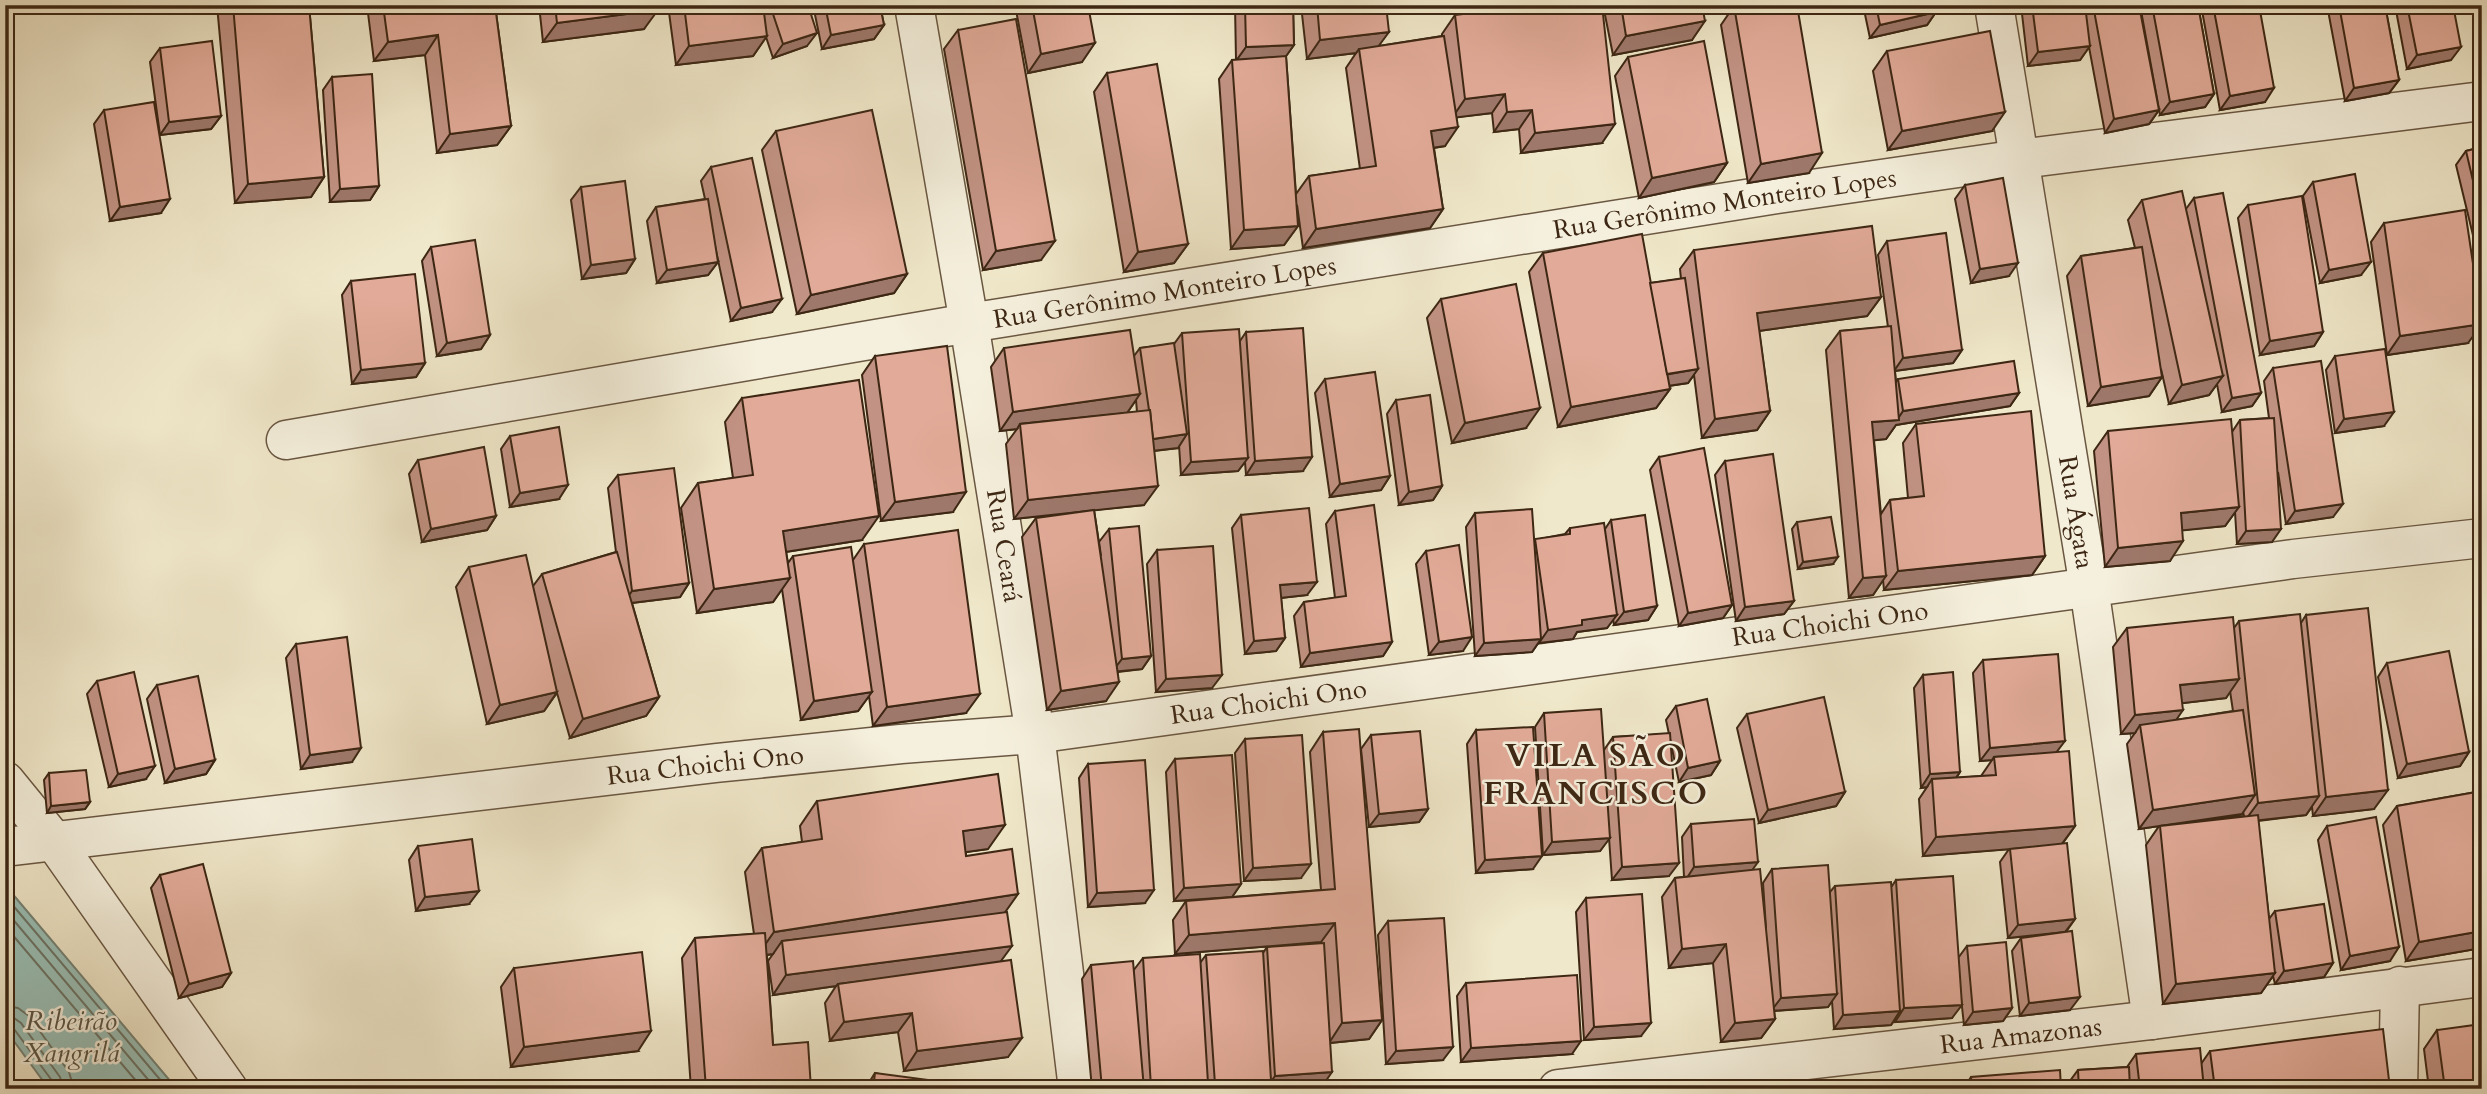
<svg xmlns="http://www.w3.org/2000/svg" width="2487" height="1094" font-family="Cardo,serif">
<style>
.water{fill:#9ac0b7;stroke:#758376;stroke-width:2}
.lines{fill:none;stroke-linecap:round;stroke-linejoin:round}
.shore{stroke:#6c7466;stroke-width:2}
.minor-casing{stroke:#6a5742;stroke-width:41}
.minor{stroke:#f5f0dd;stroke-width:38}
.wall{fill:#c29384;stroke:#3d2714;stroke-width:2;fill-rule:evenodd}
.shaded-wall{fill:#9e786b;stroke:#3d2714;stroke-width:2}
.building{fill:#e2ab99;stroke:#3d2714;stroke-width:2}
.labels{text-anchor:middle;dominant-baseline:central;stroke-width:5;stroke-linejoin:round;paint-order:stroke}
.street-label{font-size:26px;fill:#3d2714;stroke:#f5f0dd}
.water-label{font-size:28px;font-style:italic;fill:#595545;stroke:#f5f0dd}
.district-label{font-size:33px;font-weight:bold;letter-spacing:2px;fill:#3d2714;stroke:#f5f0dd}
</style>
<rect width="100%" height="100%" fill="#f0e8ca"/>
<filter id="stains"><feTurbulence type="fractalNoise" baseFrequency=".00286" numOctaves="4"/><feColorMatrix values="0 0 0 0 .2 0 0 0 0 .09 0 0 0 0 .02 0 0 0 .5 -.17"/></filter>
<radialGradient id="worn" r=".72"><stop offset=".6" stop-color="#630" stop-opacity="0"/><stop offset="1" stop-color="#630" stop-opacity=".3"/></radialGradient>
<polygon class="water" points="5,885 177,1089 49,1089 5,1029"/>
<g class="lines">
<g class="shore">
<polyline points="5,896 168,1089"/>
<polyline points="5,910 156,1089"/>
<polyline points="5,926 143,1089"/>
<polyline points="5,1006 18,1008 29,1016 69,1072 74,1089"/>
<polyline points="5,1017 14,1018 21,1023 60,1077 63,1089"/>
<polyline points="5,1025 14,1029 53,1082 54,1089"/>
</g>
<g class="minor-casing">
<g id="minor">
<path id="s1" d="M914,5l55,318 66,411 43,355"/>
<path id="s2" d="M1994,5l95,582 63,433"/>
<path id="s3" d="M286,440l683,-117 808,-129 243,-35 462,-58"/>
<polyline points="5,781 54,841 228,1089"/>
<path id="s4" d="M5,847l711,-84 185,-19 134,-10 1258,-175 189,-21"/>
<path id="s5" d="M1558,1089l594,-69 330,-43"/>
<polyline points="2398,1089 2400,986"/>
</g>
</g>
<use href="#minor" class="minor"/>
</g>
<g class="wall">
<polygon points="217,5 309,5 324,177 311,197 235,203"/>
<polygon points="367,5 495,5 511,126 497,145 437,153 425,55 374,61"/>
<polygon points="539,5 657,5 644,29 543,42"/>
<polygon points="668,5 808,5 807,46 773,58 766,37 753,56 676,65"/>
<polygon points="813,5 880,5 884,25 874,39 822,49"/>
<polygon points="1015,5 1088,5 1082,62 1028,73"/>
<polygon points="1235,5 1293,5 1294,45 1286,56 1296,194 1309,176 1360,169 1346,68 1356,53 1307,59 1301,5 1386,5 1379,46 1442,36 1442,34 1455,15 1602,143 1521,153 1519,129 1494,132 1492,113 1457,117 1445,146 1434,148 1443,209 1430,228 1303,248 1297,205 1298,226 1284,245 1231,249 1219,79 1232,60 1236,60"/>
<polygon points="1603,5 1702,5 1692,40 1613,55"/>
<polygon points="1863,5 1935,5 1936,12 1927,25 1870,38"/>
<polygon points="2021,5 2139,5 2159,110 2149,124 2105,133 2089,47 2080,60 2028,66"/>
<polygon points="2140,5 2198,5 2214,94 2205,107 2160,115"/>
<polygon points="2201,5 2259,5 2265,102 2220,110"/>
<polygon points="2327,5 2385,5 2399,80 2389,93 2345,101"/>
<polygon points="2395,5 2453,5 2451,60 2407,69"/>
<polygon points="1734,6 1809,173 1748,183 1721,25"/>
<polygon points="958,30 1041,260 983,270 944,49"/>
<polygon points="160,48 221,116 211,129 160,135 150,62"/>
<polygon points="1887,51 1992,131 1888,150 1873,71"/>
<polygon points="1628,57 1727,163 1714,182 1639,198 1615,76"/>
<polygon points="1107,73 1188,244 1174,263 1124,272 1094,92"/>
<polygon points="332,77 379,186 370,200 330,202 323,90"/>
<polygon points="104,110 161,213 110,221 94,124"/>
<polygon points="776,131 907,274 894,293 797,314 762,150"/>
<polygon points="2482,147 2482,256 2478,256 2456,165 2466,151"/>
<polygon points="711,167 772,312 731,321 715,246 718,262 708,275 657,283 647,221 656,207 705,199 701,181"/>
<polygon points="2313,182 2361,275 2320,283 2303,196"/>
<polygon points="1965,185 2009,276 1971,283 1955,199"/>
<polygon points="581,187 635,259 626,273 582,279 571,200"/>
<polygon points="2194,198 2261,393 2252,406 2222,412 2217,384 2209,395 2169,404 2161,369 2162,377 2149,396 2088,406 2067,276 2081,256 2135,248 2128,220 2142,200 2186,209"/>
<polygon points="2248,205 2323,332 2314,346 2260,355 2238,218"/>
<polygon points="2384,223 2468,343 2387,355 2371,242"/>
<polygon points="1887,241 1962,350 1953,363 1895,371 1896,382 1898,379 2019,393 2010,406 1896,425 1886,439 1874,440 1881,514 1890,500 1908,498 1903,443 1916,424 2045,556 2032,575 1884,590 1883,580 1873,595 1849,598 1826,350 1840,331 1888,327 1878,255"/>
<polygon points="431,247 490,335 481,349 437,356 422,261"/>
<polygon points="1694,250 1881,297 1867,316 1759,331 1770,411 1757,430 1702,438 1694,375 1688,383 1669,386 1670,389 1656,408 1558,427 1529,272 1543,253 1650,283 1681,279 1680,269"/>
<polygon points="351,281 425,363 416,377 352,384 342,295"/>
<polygon points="1441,299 1526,428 1452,443 1427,318"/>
<path d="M1246,332l57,139 -57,4 -1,-13 -7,9 -57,4 -2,-30 -1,3 -24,3 -10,54 -50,5 7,46 -2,-14 10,-13 42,127 -9,13 -24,3 -12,29 -59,9 -25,-173 14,-19 43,-6 -65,7 -8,-75 11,-15 -17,2 -9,-64 13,-19 130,8 6,-8 34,-4 8,-11 58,8zM1136,400l1,12 -10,1z"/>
<polygon points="875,356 953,512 881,521 862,375"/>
<polygon points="2335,356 2384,426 2335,433 2326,370"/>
<polygon points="2273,368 2333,517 2286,524 2278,472 2272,542 2237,544 2235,512 2225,526 2182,530 2170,561 2105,567 2094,451 2108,431 2232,432 2240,420 2269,418 2264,381"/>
<polygon points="1325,379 1390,476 1381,490 1330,497 1315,393"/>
<polygon points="742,398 862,540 786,552 788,563 793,556 853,560 864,544 966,713 873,726 869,696 858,711 801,720 782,589 773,602 697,613 681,508 698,483 733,478 725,422"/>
<polygon points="1396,400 1442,486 1433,500 1399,505 1387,414"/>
<polygon points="510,436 559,499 510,507 501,449"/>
<polygon points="1659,457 1732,605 1723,618 1679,626 1650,470"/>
<polygon points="418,460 496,516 487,530 422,542 409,474"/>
<polygon points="1725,461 1794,601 1784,614 1736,621 1715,475"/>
<polygon points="618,475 689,583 680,597 632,603 659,697 646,716 570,738 557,693 544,711 487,724 456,587 469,567 533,586 542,574 616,552 608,488"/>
<polygon points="1335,511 1392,642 1383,656 1301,667 1294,616 1304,602 1335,598 1326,524"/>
<polygon points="1475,513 1535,540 1565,534 1570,528 1605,529 1611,520 1657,606 1648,620 1614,625 1613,619 1607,628 1577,632 1573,639 1539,643 1539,642 1532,652 1475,656 1466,527"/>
<polygon points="1241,515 1307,595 1281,598 1285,638 1276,651 1245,654 1232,528"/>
<polygon points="1797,522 1833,564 1798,569 1792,529"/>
<polygon points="1157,550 1212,688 1156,692 1147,564"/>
<polygon points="1426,551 1463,651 1429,655 1416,564"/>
<path d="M2306,615l68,194 -61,7 -1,-9 -6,8 -48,6 11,98 6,-8 58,52 -9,14 -49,7 -2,-8 -12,17 -98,11 -17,-159 13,-19 -20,3 -12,-85 8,-11 -14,1 -8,-87 14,-19h107l5,-7 62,2zM2230,691l3,20 -57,9 6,-17 44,-5zM2243,812l1,4 -70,8 68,-10z"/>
<polygon points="296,644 352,762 301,769 286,658"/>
<polygon points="1983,660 2057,752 2075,826 2063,843 2075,919 2066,932 2070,1010 2020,1016 2012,951 2021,938 2052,934 2008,938 2000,862 2009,849 1923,856 1919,799 1927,787 1921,788 1914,688 1923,675 1960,772 1956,778 1981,776 1992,760 1980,761 1973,673"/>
<polygon points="2387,663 2469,752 2460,766 2398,778 2378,677"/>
<polygon points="97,681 146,779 109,787 87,694"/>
<polygon points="157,685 215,760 206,774 165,783 147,699"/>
<polygon points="1676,706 1720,761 1711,775 1679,782 1670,739 1669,876 1612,880 1609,838 1600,851 1543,855 1535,727 1544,713 1604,750 1613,737 1669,734 1666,720"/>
<polygon points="1747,714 1845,792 1836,806 1759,823 1737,728"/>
<polygon points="1476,730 1533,869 1476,873 1467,744"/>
<polygon points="1323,732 1382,1020 1369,1039 1330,1043 1323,1085 1271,1089 1266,1089 1266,1087 1264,1089 1092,1089 1082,979 1091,965 1133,971 1143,958 1200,963 1206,955 1263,953 1267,947 1321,943 1321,942 1175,954 1173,920 1186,901 1213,899 1174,901 1166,772 1175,759 1241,884 1232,897 1321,890 1310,752"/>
<polygon points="1371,735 1428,809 1419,822 1369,827 1361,749"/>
<polygon points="1245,739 1301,878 1244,881 1235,753"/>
<polygon points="1088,764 1145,903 1088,907 1079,778"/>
<polygon points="49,773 90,802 85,809 47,813 44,780"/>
<polygon points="2482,791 2482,948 2406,961 2383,825 2397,806"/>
<polygon points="817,801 988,849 966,852 966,856 1006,912 1000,962 1008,1057 904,1071 898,1032 830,1041 825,1003 836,986 773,995 768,961 773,954 767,955 773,1045 811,1089 691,1089 682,958 695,938 754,934 745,872 762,848 802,842 800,826"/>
<polygon points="1691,824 1752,870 1766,928 1763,883 1772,869 1830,892 1835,886 1892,886 1896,880 1958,958 1967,946 2012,1008 2003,1021 1964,1025 1961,998 1952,1018 1895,1022 1895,1019 1891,1025 1834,1029 1832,1001 1828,1007 1774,1011 1775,1019 1761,1038 1721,1042 1713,963 1669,968 1662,897 1675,878 1684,877 1682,837"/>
<polygon points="2327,826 2390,961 2341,970 2318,840"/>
<polygon points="418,846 469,904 416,911 409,860"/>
<polygon points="160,875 231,973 222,987 179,998 151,888"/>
<polygon points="1586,898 1641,1036 1584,1040 1576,912"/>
<polygon points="1388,921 1443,1060 1386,1064 1378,935"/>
<polygon points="514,968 638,1051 511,1067 501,987"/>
<polygon points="1466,983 1572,1054 1461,1062 1457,996"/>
<polygon points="2437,1030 2482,1089 2429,1089 2424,1049"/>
<polygon points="2210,1051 2390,1089 2064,1089 2078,1070 2127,1067 2136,1054 2201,1064"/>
<polygon points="875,1073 943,1089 865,1089"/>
<polygon points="1971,1077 2061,1089 1963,1089"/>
</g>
<g class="shaded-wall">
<polygon points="658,10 644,29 543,42 557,23"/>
<polygon points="1936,12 1927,25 1870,38 1880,25"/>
<polygon points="1705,21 1692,40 1613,55 1626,36"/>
<polygon points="884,25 874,39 822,49 831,35"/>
<polygon points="1389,32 1375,51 1359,49 1356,53 1307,59 1320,40"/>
<polygon points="817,33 807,46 773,58 783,44"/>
<polygon points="438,35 425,55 374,61 388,42"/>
<polygon points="767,36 753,56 676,65 689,46"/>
<polygon points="1095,43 1082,62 1028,73 1041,54"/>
<polygon points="1294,45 1284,59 1236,61 1246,47"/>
<polygon points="2090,46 2080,60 2028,66 2038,52"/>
<polygon points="2461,47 2451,60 2407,69 2417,55"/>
<polygon points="2399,80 2389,93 2345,101 2354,88"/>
<polygon points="2274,88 2265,102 2220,110 2230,96"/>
<polygon points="1505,94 1492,113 1452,118 1465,99"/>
<polygon points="2214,94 2205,107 2160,115 2170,102"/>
<polygon points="1532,110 1519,129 1494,132 1507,112"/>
<polygon points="2159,110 2149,124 2105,133 2114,119"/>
<polygon points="2005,112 1992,131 1888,150 1902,131"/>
<polygon points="221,116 211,129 160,135 169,122"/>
<polygon points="1615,124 1602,143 1521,153 1535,133"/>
<polygon points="511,126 497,145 437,153 450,134"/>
<polygon points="1458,127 1445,146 1418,150 1431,131"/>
<polygon points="1822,153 1809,173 1748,183 1761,164"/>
<polygon points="1727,163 1714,182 1639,198 1652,178"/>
<polygon points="324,177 311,197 235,203 248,184"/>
<polygon points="379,186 370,200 330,202 340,189"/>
<polygon points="170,199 161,213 110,221 120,207"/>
<polygon points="1443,209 1430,228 1303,248 1316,229"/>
<polygon points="1298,226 1284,245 1231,249 1244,230"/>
<polygon points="1055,241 1041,260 983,270 996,251"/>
<polygon points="1188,244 1174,263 1124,272 1138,252"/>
<polygon points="635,259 626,273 582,279 591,265"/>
<polygon points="718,262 708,275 657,283 667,270"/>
<polygon points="2371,262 2361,275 2320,283 2329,270"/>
<polygon points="2018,263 2009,276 1971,283 1980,269"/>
<polygon points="907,274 894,293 797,314 811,295"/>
<polygon points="1881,297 1867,316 1744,333 1757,313"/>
<polygon points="782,299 772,312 731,321 741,308"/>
<polygon points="2482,324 2468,343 2387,355 2400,336"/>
<polygon points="2323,332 2314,346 2260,355 2270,341"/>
<polygon points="490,335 481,349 437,356 447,343"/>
<polygon points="1962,350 1953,363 1894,371 1903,358"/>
<polygon points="425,363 416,377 352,384 361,370"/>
<polygon points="1698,369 1688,383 1654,388 1664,375"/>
<polygon points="2223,376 2209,395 2169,404 2182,385"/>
<polygon points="2162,377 2149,396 2088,406 2101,387"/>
<polygon points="1670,389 1656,408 1558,427 1571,407"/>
<polygon points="2019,393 2010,406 1896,425 1886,439 1859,442 1872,422 1897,420 1903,411"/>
<polygon points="2261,393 2252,406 2222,412 2232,398"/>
<polygon points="1140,394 1127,413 1020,424 1017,429 1000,431 1013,412"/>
<polygon points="1540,408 1526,428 1452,443 1465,423"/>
<polygon points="1770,411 1757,430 1702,438 1715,419"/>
<polygon points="2394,412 2384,426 2335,433 2344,419"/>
<polygon points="1187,434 1178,448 1143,452 1153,439"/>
<polygon points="1312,457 1303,471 1246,475 1255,461"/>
<polygon points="1248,458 1238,471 1181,475 1191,462"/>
<polygon points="1390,476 1381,490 1330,497 1340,484"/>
<polygon points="568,485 559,499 510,507 520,493"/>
<polygon points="1158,486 1144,505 1014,519 1028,500"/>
<polygon points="1442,486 1433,500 1399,505 1409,492"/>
<polygon points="966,492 953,512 881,521 895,502"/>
<polygon points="2343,504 2333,517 2286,524 2295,511"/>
<polygon points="2239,507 2225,526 2167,532 2181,513"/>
<polygon points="496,516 487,530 422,542 431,529"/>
<polygon points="879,516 862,540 766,555 783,531"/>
<polygon points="2281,529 2272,542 2237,544 2246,531"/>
<polygon points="2183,541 2170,561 2105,567 2118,548"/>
<polygon points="2045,556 2032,575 1884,590 1898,571"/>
<polygon points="1838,557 1833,564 1798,569 1803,562"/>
<polygon points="1886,576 1873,595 1849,598 1863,578"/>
<polygon points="790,578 773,602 697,613 714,589"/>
<polygon points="1317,582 1307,595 1271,599 1280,585"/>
<polygon points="689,583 680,597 623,604 632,591"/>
<polygon points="1794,601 1784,614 1736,621 1745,607"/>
<polygon points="1732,605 1723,618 1679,626 1688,613"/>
<polygon points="1657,606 1648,620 1614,625 1624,612"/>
<polygon points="1617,615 1607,628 1577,632 1573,639 1539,643 1548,630 1582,620"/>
<polygon points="1472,637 1463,651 1429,655 1439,642"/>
<polygon points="1285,638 1276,651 1245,654 1254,641"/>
<polygon points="1541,639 1532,652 1475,656 1484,643"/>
<polygon points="1392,642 1383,656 1301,667 1310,653"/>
<polygon points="1151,656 1142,669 1112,672 1122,659"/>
<polygon points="1222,675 1212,688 1156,692 1166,679"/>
<polygon points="2239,679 2226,698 2167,705 2180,685"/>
<polygon points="1119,682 1106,701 1047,710 1061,691"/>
<polygon points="557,692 544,711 487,724 500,705"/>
<polygon points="872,692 858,711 801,720 814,701"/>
<polygon points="980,694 966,713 873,726 887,707"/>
<polygon points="659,697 646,716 570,738 583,719"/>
<polygon points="2183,710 2170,729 2140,725 2135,733 2121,734 2135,715"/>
<polygon points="2065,741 2055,754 1994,757 1992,760 1980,761 1990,748"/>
<polygon points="361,748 352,762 301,769 310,755"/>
<polygon points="2469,752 2460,766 2398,778 2407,764"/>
<polygon points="215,760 206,774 165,783 175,769"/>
<polygon points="1720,761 1711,775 1679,782 1688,768"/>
<polygon points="155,766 146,779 109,787 118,774"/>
<polygon points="1960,772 1950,786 1932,779 1927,787 1921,788 1930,774"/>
<polygon points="2388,790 2374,809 2313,816 2326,797"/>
<polygon points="1845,792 1836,806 1759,823 1768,810"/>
<polygon points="2255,795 2242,814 2139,829 2153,810"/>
<polygon points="2319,796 2306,815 2244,822 2258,803"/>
<polygon points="90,802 85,809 47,813 51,806"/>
<polygon points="1428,809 1419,822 1369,827 1379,814"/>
<polygon points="1005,825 988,849 946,855 963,831"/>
<polygon points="2075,826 2061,845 1923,856 1936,837"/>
<polygon points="1610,838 1600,851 1543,855 1552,842"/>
<polygon points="1542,856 1533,869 1476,873 1485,860"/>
<polygon points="1758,862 1748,876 1685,881 1694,867"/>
<polygon points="1679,863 1669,876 1612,880 1622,867"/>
<polygon points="1311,864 1301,878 1244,881 1253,868"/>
<polygon points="1241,884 1232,897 1174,901 1184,888"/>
<polygon points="1154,890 1145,903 1088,907 1097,893"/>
<polygon points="479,891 469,904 416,911 425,897"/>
<polygon points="1018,894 1001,918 782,941 773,954 757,956 774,932"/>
<polygon points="2075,919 2065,932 2008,938 2018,925"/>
<polygon points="1335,923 1321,942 1175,954 1189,935"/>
<polygon points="2482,931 2482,948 2406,961 2419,942"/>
<polygon points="1726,944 1713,963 1669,968 1682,949"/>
<polygon points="1012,946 998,965 838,984 836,986 773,995 786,975"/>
<polygon points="2399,947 2390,961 2341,970 2350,956"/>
<polygon points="2333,963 2324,977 2275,984 2284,971"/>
<polygon points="231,973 222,987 179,998 189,984"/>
<polygon points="2275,973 2261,993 2163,1004 2176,984"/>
<polygon points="1837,994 1828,1007 1771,1011 1781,998"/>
<polygon points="2080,997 2070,1010 2020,1016 2029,1003"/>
<polygon points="1962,1005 1952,1018 1895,1022 1904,1008"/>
<polygon points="2012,1008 2003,1021 1964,1025 1973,1012"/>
<polygon points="1900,1011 1891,1025 1834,1029 1843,1015"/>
<polygon points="912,1013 898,1032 830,1041 844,1022"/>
<polygon points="1775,1019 1761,1038 1721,1042 1735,1023"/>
<polygon points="1382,1020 1369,1039 1329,1043 1342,1023"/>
<polygon points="1651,1023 1641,1036 1584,1040 1594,1027"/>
<polygon points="651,1031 638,1051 511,1067 524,1047"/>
<polygon points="1022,1038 1008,1057 904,1071 917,1051"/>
<polygon points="1581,1041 1572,1054 1461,1062 1471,1048"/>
<polygon points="1453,1047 1443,1060 1386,1064 1396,1051"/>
<polygon points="1332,1072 1323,1085 1266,1089 1275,1076"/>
<polygon points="1271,1080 1265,1089 1211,1089 1215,1084"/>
<polygon points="1208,1083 1204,1089 1150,1089 1151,1087"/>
</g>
<g class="building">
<polygon points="233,5 309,5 324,177 248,184"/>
<polygon points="383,5 495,5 511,126 450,134 438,35 388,42"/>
<polygon points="555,5 657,5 658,10 557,23"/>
<polygon points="684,5 763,5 767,36 689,46"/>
<polygon points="770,5 808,5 817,33 783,44"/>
<polygon points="825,5 880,5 884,25 831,35"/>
<polygon points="1032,5 1088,5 1095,43 1041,54"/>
<polygon points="1245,5 1293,5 1294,45 1246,47"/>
<polygon points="1317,5 1386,5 1389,32 1320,40"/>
<polygon points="1535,5 1602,5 1615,124 1535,133 1532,110 1507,112 1505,94 1465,99 1455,15"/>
<polygon points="1621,5 1702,5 1705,21 1626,36"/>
<polygon points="1737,5 1797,5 1822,153 1761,164 1734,6"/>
<polygon points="1876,5 1935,5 1936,12 1880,25"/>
<polygon points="2032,5 2085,5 2090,46 2038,52"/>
<polygon points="2093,5 2139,5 2159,110 2114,119"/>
<polygon points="2152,5 2198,5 2214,94 2170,102"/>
<polygon points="2213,5 2259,5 2274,88 2230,96"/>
<polygon points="2339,5 2385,5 2399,80 2354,88"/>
<polygon points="2407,5 2453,5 2461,47 2417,55"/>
<polygon points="1016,19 1055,241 996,251 958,30"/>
<polygon points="1990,31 2005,112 1902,131 1887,51"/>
<polygon points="1444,36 1458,127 1431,131 1443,209 1316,229 1309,176 1376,166 1359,49"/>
<polygon points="212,41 221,116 169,122 160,48"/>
<polygon points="1704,41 1727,163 1652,178 1628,57"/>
<polygon points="1286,56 1298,226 1244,230 1232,60"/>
<polygon points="1157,64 1188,244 1138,252 1107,73"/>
<polygon points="372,74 379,186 340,189 332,77"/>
<polygon points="154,102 170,199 120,207 104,110"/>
<polygon points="872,110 907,274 811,295 776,131"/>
<polygon points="2482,147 2482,219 2466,151"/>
<polygon points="752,158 782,299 741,308 711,167"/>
<polygon points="2355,174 2371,262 2329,270 2313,182"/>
<polygon points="2003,178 2018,263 1980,269 1965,185"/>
<polygon points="625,181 635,259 591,265 581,187"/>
<polygon points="2182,191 2223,376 2182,385 2142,200"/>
<polygon points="2223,193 2261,393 2232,398 2194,198"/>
<polygon points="2302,196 2323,332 2270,341 2248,205"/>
<polygon points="708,199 718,262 667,270 656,207"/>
<polygon points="2465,210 2482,324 2400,336 2384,223"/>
<polygon points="1872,226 1881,297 1757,313 1770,411 1715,419 1694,250"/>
<polygon points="1946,233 1962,350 1903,358 1887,241"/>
<polygon points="1642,234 1670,389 1571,407 1543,253"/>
<polygon points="475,240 490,335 447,343 431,247"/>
<polygon points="2142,247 2162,377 2101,387 2081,256"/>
<polygon points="415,274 425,363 361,370 351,281"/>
<polygon points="1685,278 1698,369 1667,374 1650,283"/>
<polygon points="1516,284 1540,408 1465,423 1441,299"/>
<polygon points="1891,326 1899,420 1872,422 1886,576 1863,578 1840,331"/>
<polygon points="1303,328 1312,457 1255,461 1246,332"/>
<polygon points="1239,329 1248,458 1191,462 1182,333"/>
<polygon points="1130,330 1140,394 1013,412 1004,348"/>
<polygon points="1174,343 1187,434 1153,439 1150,410 1149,410 1140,348"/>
<polygon points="947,346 966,492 895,502 875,356"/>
<polygon points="2385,349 2394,412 2344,419 2335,356"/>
<polygon points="2014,361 2019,393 1903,411 1898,379"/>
<polygon points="2321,361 2343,504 2295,511 2273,368"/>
<polygon points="1375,372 1390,476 1340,484 1325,379"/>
<polygon points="859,380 879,516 783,531 790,578 714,589 698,483 753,475 742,398"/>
<polygon points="1430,395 1442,486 1409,492 1396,400"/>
<polygon points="1150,410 1158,486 1028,500 1020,424"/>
<polygon points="2031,411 2045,556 1898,571 1890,500 1924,496 1916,424"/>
<polygon points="2274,418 2281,529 2246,531 2240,420"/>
<polygon points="2231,419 2239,507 2181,513 2183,541 2118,548 2108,431"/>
<polygon points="559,427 568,485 520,493 510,436"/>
<polygon points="484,447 496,516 431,529 418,460"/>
<polygon points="1704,448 1732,605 1688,613 1659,457"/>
<polygon points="1773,454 1794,601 1745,607 1725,461"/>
<polygon points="674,468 689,583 632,591 618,475"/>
<polygon points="1374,505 1392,642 1310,653 1304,602 1346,596 1335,511"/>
<polygon points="1309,508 1317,582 1280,585 1285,638 1254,641 1241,515"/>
<polygon points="1532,509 1541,639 1484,643 1475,513"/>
<polygon points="1094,510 1119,682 1061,691 1036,518"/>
<polygon points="1645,515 1657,606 1624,612 1611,520"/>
<polygon points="1831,517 1838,557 1803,562 1797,522"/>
<polygon points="1604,523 1617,615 1582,620 1582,625 1548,630 1535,539 1570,534 1570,528"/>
<polygon points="1139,526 1151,656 1122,659 1109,529"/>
<polygon points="958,530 980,694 887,707 864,544"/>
<polygon points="1459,545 1472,637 1439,642 1426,551"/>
<polygon points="1213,546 1222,675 1166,679 1157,550"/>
<polygon points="851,547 872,692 814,701 793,556"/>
<polygon points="617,552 659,697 583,719 542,574"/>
<polygon points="526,555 557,692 500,705 469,567"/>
<polygon points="2368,608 2388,790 2326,797 2306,615"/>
<polygon points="2300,614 2319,796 2258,803 2239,621"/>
<polygon points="2233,617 2239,679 2180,685 2183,710 2135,715 2127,628"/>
<polygon points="347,637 361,748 310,755 296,644"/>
<polygon points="2449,651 2469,752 2407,764 2387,663"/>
<polygon points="2058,654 2065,741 1990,748 1983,660"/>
<polygon points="134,672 155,766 118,774 97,681"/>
<polygon points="1953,672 1960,772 1930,774 1923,675"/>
<polygon points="198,676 215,760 175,769 157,685"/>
<polygon points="1824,697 1845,792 1768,810 1747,714"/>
<polygon points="1707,699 1720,761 1688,768 1676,706"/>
<polygon points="1601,709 1610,838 1552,842 1544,713"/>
<polygon points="2243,710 2255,795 2153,810 2140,725"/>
<polygon points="1533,727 1542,856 1485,860 1476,730"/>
<polygon points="1359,729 1382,1020 1342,1023 1335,923 1189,935 1186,901 1335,889 1323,732"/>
<polygon points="1420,731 1428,809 1379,814 1371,735"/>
<polygon points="1670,733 1679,863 1622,867 1613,737"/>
<polygon points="1302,735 1311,864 1253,868 1245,739"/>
<polygon points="2069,751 2075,826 1936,837 1932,779 1996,775 1994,757"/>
<polygon points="1232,755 1241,884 1184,888 1175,759"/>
<polygon points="1145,760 1154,890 1097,893 1088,764"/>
<polygon points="86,770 90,802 51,806 49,773"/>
<polygon points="998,774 1005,825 963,831 966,856 1012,849 1018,894 774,932 762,848 822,839 817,801"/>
<polygon points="2482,791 2482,931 2419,942 2397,806"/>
<polygon points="2258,815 2275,973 2176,984 2160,826"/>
<polygon points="2376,817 2399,947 2350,956 2327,826"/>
<polygon points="1754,819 1758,862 1694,867 1691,824"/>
<polygon points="472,839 479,891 425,897 418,846"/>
<polygon points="2067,843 2075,919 2018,925 2010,849"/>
<polygon points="203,864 231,973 189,984 160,875"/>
<polygon points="1828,865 1837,994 1781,998 1772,869"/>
<polygon points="1760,869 1775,1019 1735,1023 1726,944 1682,949 1675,878"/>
<polygon points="1953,876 1962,1005 1904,1008 1896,880"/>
<polygon points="1891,882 1900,1011 1843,1015 1835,886"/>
<polygon points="1642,894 1651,1023 1594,1027 1586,898"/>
<polygon points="2324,904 2333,963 2284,971 2275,911"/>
<polygon points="1007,912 1012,946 786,975 782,941"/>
<polygon points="1444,918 1453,1047 1396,1051 1388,921"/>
<polygon points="2072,931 2080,997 2029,1003 2021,938"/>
<polygon points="765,933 773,1045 808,1042 811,1089 706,1089 695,938"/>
<polygon points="2006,942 2012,1008 1973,1012 1967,946"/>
<polygon points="1324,943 1332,1072 1275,1076 1267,947"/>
<polygon points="1263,951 1271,1080 1215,1084 1206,955"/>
<polygon points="642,952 651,1031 524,1047 514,968"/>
<polygon points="1200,954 1208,1083 1151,1087 1143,958"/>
<polygon points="1011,960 1022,1038 917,1051 912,1013 844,1022 838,984"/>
<polygon points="1133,961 1144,1089 1102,1089 1091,965"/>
<polygon points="1577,975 1581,1041 1471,1048 1466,983"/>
<polygon points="2482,1024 2482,1089 2445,1089 2437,1030"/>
<polygon points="2383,1029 2390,1089 2215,1089 2210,1051"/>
<polygon points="2200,1048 2204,1089 2140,1089 2136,1054"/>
<polygon points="2129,1067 2130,1089 2079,1089 2078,1070"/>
<polygon points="2060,1070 2061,1089 1972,1089 1971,1077"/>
<polygon points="875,1073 944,1082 943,1089 873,1089"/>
<polygon points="1902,1084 1902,1089 1857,1089"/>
<polygon points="444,1087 444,1089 400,1089 400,1088"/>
</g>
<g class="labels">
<g class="street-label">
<text stroke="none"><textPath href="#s3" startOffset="1458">Rua Gerônimo Monteiro Lopes</textPath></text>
<text stroke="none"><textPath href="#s3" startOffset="891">Rua Gerônimo Monteiro Lopes</textPath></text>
<text stroke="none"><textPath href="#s2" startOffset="514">Rua Ágata</textPath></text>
<text stroke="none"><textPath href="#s1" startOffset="548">Rua Ceará</textPath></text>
<text stroke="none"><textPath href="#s4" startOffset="1839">Rua Choichi Ono</textPath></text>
<text stroke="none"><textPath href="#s4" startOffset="1272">Rua Choichi Ono</textPath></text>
<text stroke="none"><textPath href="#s4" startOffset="705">Rua Choichi Ono</textPath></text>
<text stroke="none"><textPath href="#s5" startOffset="466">Rua Amazonas</textPath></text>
</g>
<g class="water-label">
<text x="71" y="1021">Ribeirão<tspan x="71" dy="32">Xangrilá</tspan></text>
</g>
<g class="district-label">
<text x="1596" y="755">VILA SÃO<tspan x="1596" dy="38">FRANCISCO</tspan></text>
</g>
</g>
<rect width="2487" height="1094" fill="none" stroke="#f0e8ca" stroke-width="28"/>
<rect x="7" y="7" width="2473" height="1080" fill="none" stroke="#3d2714" stroke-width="3.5"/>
<rect x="14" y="14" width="2459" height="1066" fill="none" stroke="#3d2714" stroke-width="2"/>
<rect width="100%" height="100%" filter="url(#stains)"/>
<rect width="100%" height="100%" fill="url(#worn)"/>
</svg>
